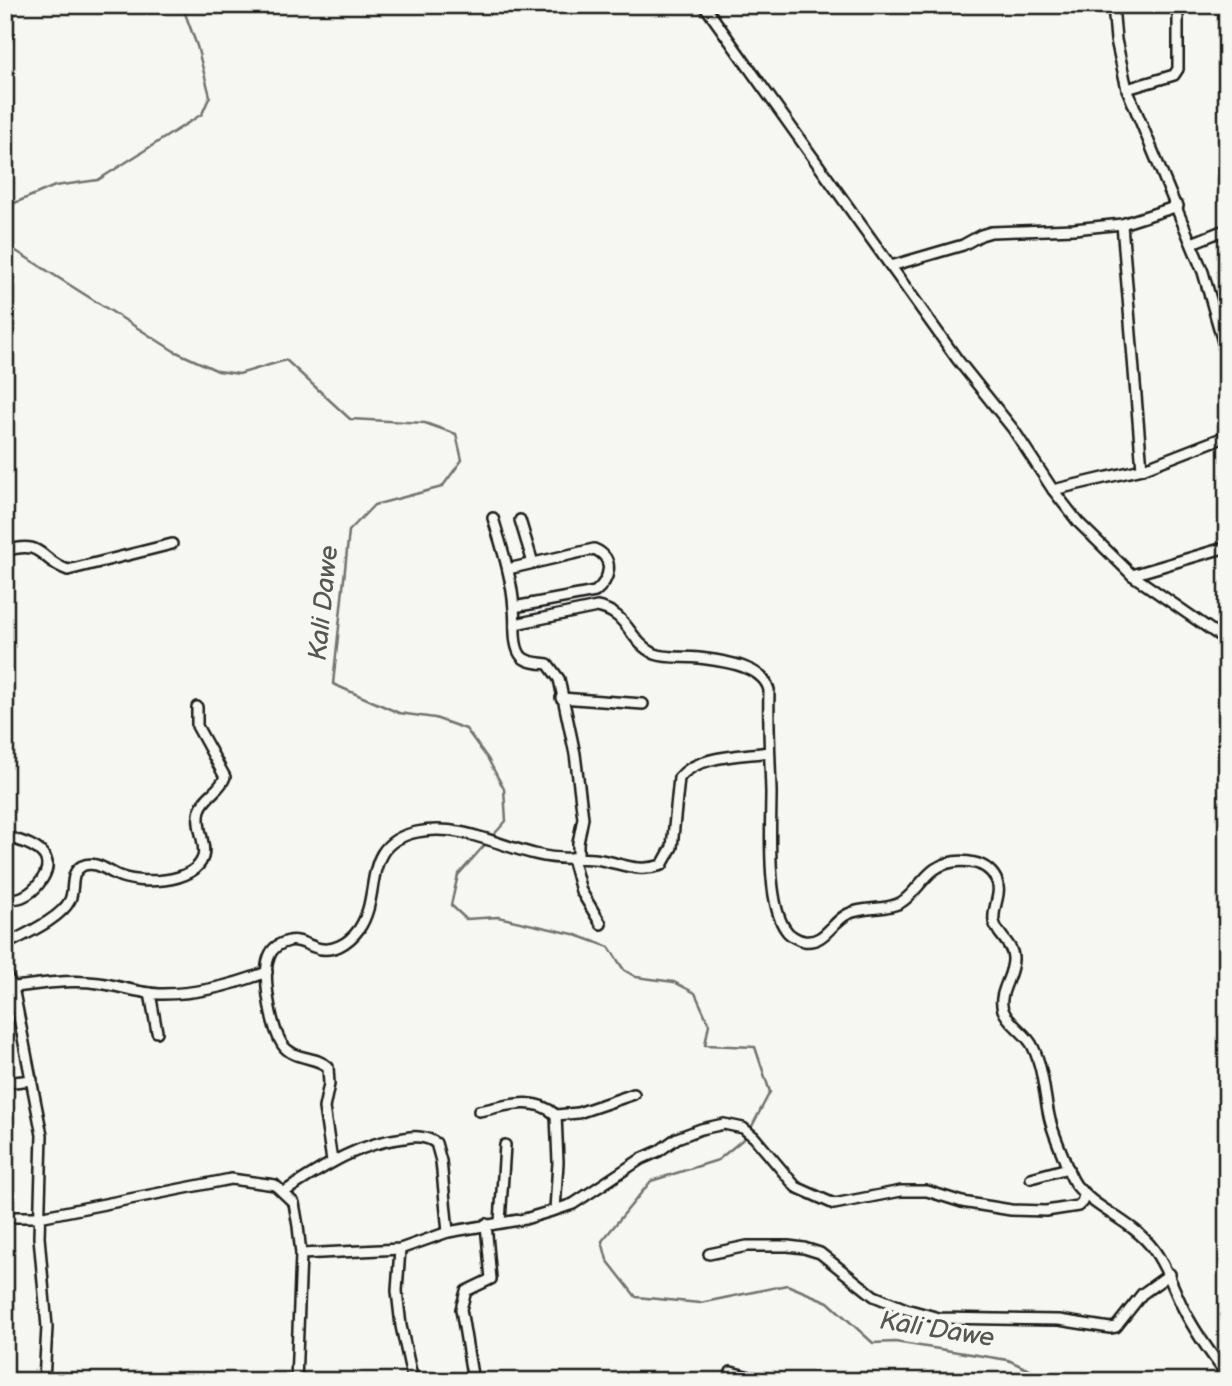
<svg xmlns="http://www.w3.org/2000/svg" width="1232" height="1386" font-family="'Balsamiq Sans',sans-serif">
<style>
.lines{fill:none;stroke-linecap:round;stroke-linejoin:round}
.stream{stroke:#727271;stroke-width:2.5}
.minor-casing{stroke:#1c1c1c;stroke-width:14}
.minor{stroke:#f6f6f2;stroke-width:9}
.labels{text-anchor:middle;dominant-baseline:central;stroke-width:7;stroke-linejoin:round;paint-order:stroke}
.water-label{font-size:26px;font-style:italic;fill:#565654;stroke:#f6f6f2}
</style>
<rect width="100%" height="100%" fill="#f6f6f2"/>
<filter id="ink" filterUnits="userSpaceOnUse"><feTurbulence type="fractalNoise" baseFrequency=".0143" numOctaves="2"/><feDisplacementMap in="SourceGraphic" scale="14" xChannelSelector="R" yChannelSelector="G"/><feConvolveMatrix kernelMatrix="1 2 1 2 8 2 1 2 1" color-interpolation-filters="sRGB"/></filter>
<g filter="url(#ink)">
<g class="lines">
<g class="stream">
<polyline points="5,207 55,186 98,180 202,114 210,96 197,46 182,5"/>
<polyline points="5,244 174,351 218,371 239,374 286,360 350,419 425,423 456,434 462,460 442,487 374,505 349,531 333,684 399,713 435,718 466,729 488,759 504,789 506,821 458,875 451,905 466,919 498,917 573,934 609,947 624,970 636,977 674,982 695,993 709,1024 705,1045 755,1047 770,1092 750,1130"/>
<polyline points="747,1136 718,1160 651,1181 602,1241 607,1260 636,1297 700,1303 787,1285 828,1302 873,1343 895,1342 1008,1360 1053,1381"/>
</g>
<g class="minor-casing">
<g id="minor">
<polyline points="704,5 957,359 1013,429 1053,490 1078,522 1132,575 1227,641"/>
<polyline points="1113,5 1116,40 1127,89 1203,272 1227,356"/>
<polyline points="1127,89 1174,75 1178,69 1178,5"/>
<polyline points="1122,224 1142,469"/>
<polyline points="1192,243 1227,229"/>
<polyline points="891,266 963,245 981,235 991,232 1074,229 1122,224 1178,206"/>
<polyline points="1053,490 1142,469 1227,436"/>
<path d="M493,518c9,30 19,60 21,91 2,14 -2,37 8,48 6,6 18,6 26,7l11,15 16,75 8,64 -5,25v15"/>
<polyline points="520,520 533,563"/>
<path d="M5,551c40,-12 33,9 63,19l104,-26"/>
<path d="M508,569l86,-20c22,9 16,31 1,43l-81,15"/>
<polyline points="1132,575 1227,547"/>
<path d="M515,624l82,-17c33,6 31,35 58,47 13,5 30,2 44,4 22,3 64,7 70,32 -1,34 1,68 2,102 0,33 -5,112 15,138 3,5 12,10 18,11 21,3 28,-20 44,-27 16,-8 36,-3 52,-11 14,-8 22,-25 35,-34 18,-12 50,-11 61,10 7,14 -4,28 -2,42 2,14 19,22 19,37 1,18 -16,35 -10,52 6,15 24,23 30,37 11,23 11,49 17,73 3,12 8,24 13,36 3,9 7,21 13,29 20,25 56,35 78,65 13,18 19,38 29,58 12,24 27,45 44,67"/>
<polyline points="561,698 643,704"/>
<path d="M5,836c12,4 33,9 40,21 8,14 -10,35 -23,40 -5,2 -11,2 -17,2"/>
<path d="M601,924l-20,-33 -9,-33c10,1 20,0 29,2 22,4 37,13 61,5l10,-18 7,-69c18,-23 63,-22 90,-26"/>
<path d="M5,945c18,-10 56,-26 65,-45 5,-11 -1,-27 12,-34 13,-6 24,4 35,9 21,10 78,9 86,-18 4,-14 -8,-30 -3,-47 5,-15 20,-19 25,-33l-28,-51v-19"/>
<polyline points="5,974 13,987 42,1135 39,1237 47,1327 44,1381"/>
<path d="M13,987c30,-3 56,-8 86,-4 21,3 42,11 64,11 36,0 70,-9 104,-22"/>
<polyline points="150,993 157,1032"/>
<polyline points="5,1083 32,1080"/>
<path d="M479,1111c27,-5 55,-16 77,4l22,-2 56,-19"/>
<path d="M332,1161l-8,-53 5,-24 -1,-17c-13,-12 -35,-6 -46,-23 -11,-17 -20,-69 -13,-87 3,-9 11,-14 20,-16 8,-2 17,3 25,6 18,7 35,-4 45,-18 24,-35 0,-85 58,-97 57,-11 101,29 155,26"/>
<polyline points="1031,1178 1068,1168"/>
<path d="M284,1192c39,-25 74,-49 120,-54 12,-2 22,-2 32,5l5,18 7,71"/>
<polyline points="555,1210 558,1162 556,1115"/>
<polyline points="5,1217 39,1217 231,1179 275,1185 294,1203 298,1226 301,1254 296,1381"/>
<polyline points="500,1222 505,1145"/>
<polyline points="400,1249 397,1291 401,1326 413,1381"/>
<polyline points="301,1254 400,1249 448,1232 525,1219 555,1210 573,1204 641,1159 659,1151 677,1138 701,1129 724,1124 743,1128 754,1137 796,1187 834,1204 901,1191 927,1191 962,1202 1011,1210 1046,1211 1078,1206 1082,1202 1085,1193"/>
<polyline points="709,1254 747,1246 788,1246 804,1248 820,1253 874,1296 906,1309 939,1318 1059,1320 1110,1328 1116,1327 1142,1294 1170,1274"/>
<polyline points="731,1372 765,1381"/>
<polyline points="473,1381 461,1309 466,1291 491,1279 486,1224"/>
</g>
</g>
<use href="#minor" class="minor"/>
</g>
</g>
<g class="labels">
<g class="water-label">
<text transform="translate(324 603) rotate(-84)">Kali Dawe</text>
<text transform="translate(937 1330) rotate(9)">Kali Dawe</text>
</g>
</g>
<rect width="1232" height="1386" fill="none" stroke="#f6f6f2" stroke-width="28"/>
<rect x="14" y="14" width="1204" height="1358" fill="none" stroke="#1c1c1c" stroke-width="2.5" filter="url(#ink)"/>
</svg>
